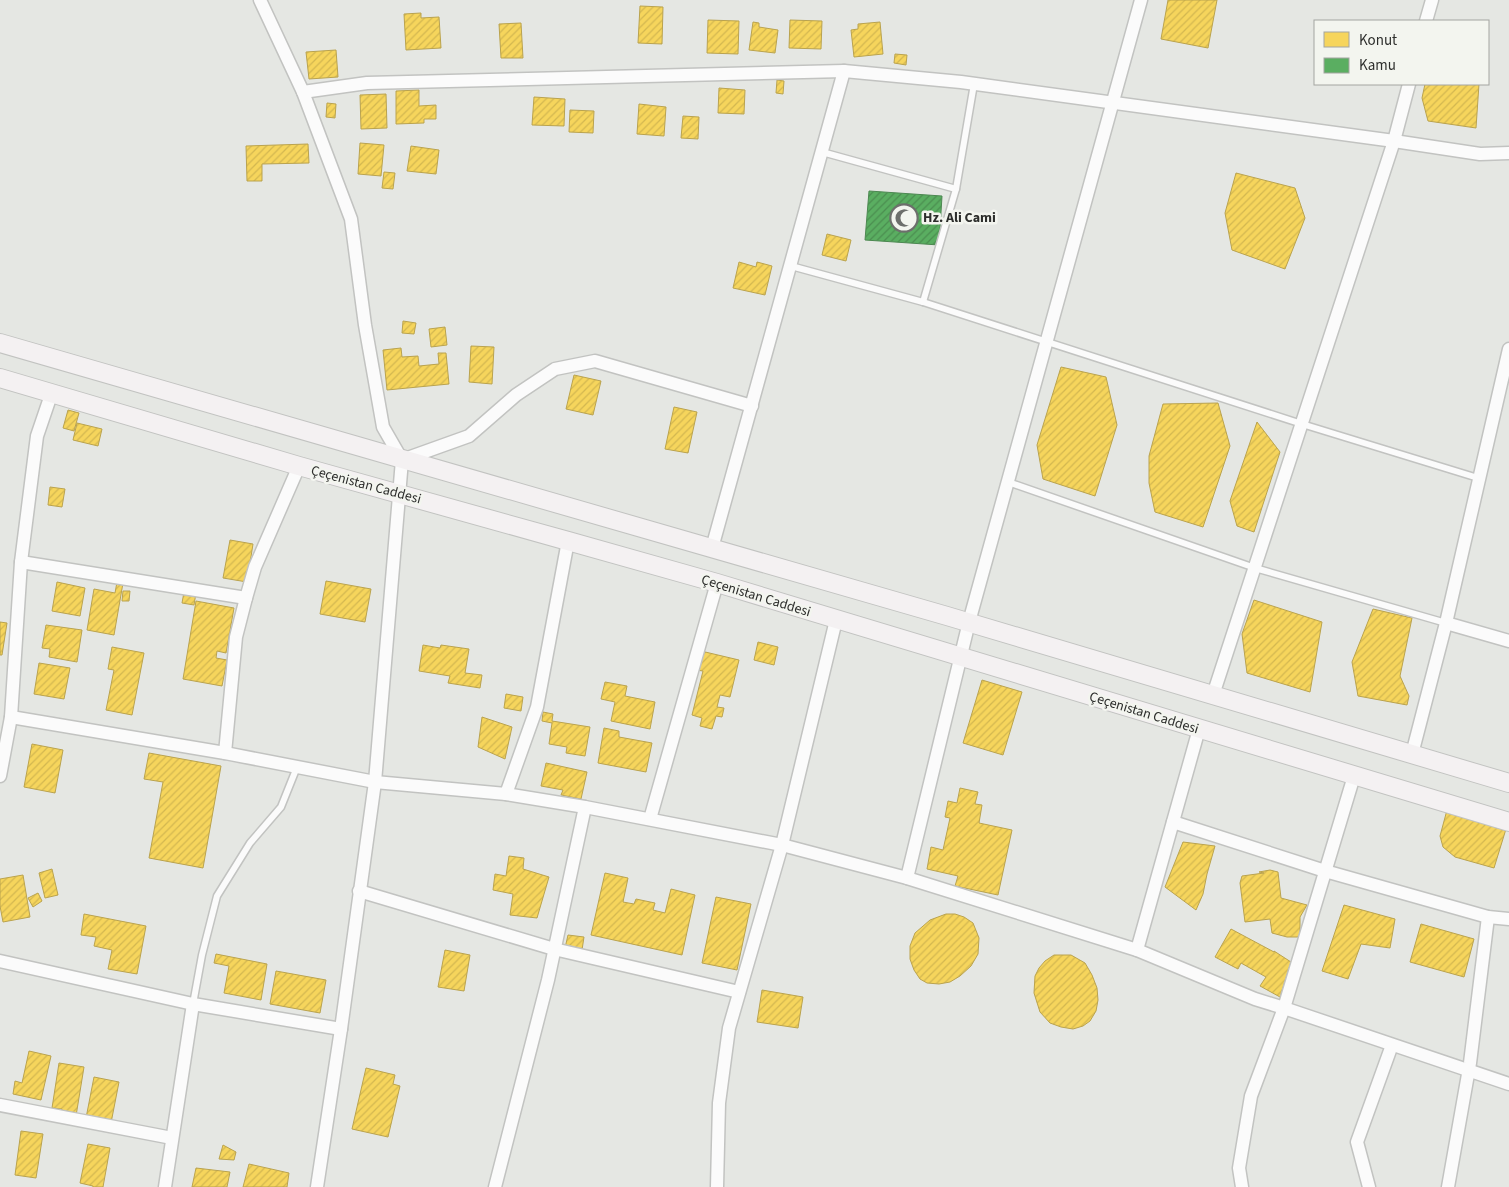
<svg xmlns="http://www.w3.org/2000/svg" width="1509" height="1187" font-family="'Source Sans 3',sans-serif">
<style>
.homes{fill:url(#homes-hatch);stroke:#baa34e}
.public{fill:url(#public-hatch);stroke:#4c8851}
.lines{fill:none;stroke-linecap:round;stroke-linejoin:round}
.service-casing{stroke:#c2c3c1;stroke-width:9}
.minor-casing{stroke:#c2c3c1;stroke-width:15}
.secondary-casing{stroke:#c2c3c1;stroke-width:20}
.service{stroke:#fbfbfb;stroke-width:6}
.minor{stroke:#fbfbfb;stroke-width:12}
.secondary{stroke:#f4f1f2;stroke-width:18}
.labels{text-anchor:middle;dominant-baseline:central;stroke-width:5;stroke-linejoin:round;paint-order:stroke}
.poi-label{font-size:14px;font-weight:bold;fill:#2d2e2c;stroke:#f3f5ef;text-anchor:start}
.street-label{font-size:14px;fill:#2d2e2c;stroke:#f3f5ef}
</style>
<defs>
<pattern id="homes-hatch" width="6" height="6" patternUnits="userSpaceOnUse" patternTransform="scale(1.25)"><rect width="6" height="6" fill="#f6d55c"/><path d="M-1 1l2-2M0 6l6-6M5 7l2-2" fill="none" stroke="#d3b750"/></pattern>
<pattern id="public-hatch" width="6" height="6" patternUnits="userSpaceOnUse" patternTransform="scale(1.25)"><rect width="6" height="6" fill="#5aae61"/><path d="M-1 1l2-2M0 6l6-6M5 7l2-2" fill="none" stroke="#4b8e50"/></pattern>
</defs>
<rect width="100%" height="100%" fill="#e5e7e3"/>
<g class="homes">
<polygon points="1168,0 1217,0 1208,48 1161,39"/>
<polygon points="640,6 663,7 662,44 638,43"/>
<polygon points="421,13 421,18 439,17 441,48 406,50 404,14"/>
<polygon points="708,20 739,21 738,54 707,53"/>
<polygon points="790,20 822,21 821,49 789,48"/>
<polygon points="753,22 759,23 759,27 778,30 775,53 749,50"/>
<polygon points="880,22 883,54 854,57 851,30 858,29 858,24"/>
<polygon points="521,23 523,58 501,58 499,24"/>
<polygon points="336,50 338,77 309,79 306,52"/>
<polygon points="895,54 907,55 906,65 894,63"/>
<polygon points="777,80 784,81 783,94 776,93"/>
<polygon points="1425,84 1479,84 1476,128 1428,121 1422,98"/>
<polygon points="719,88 745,90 744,114 718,113"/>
<polygon points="419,90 419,106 436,105 436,119 424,119 424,123 396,124 396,91"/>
<polygon points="386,94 387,128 361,129 360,95"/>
<polygon points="534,97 565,99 564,126 532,125"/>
<polygon points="327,103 336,104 335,118 326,117"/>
<polygon points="639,104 666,107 664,136 637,134"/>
<polygon points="570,110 594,111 593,133 569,132"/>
<polygon points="683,116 699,117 698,139 681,138"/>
<polygon points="360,143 384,145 381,176 358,174"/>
<polygon points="308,144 309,163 262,164 262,181 247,181 246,146"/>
<polygon points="411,146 439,150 436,174 407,171"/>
<polygon points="384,172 395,173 393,189 382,188"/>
<polygon points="1236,173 1295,188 1305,218 1285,269 1232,250 1225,213"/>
<polygon points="827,234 851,240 846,261 822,255"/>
<polygon points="739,262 756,267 757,262 772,266 765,295 733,288"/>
<polygon points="403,321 416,323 414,334 402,333"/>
<polygon points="445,327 447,345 431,347 429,329"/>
<polygon points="471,346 494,347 492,384 469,382"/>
<polygon points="401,348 402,357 418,356 419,366 439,364 438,353 446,353 449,384 387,390 383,350"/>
<polygon points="1061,367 1106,377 1117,425 1095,496 1043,479 1037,445"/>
<polygon points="574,375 601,381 593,415 566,409"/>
<polygon points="1218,403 1230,446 1203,527 1155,512 1149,483 1149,456 1163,404"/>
<polygon points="674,407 697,412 688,453 665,449"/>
<polygon points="68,410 79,413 74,431 63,428"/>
<polygon points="1257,422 1280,452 1254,532 1237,526 1230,501"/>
<polygon points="77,423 102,429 98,446 73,440"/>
<polygon points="50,487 65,489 62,507 48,505"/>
<polygon points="230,540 253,544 247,582 223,578"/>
<polygon points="326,581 371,589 365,622 320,614"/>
<polygon points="57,582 85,588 80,616 52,611"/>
<polygon points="117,582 123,583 114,635 87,630 94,589 115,593"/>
<polygon points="123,591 130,591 129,601 122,601"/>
<polygon points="184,592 196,593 194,605 182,603"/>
<polygon points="1254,600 1322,622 1310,692 1247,673 1242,634"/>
<polygon points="196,601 234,608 226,653 217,651 216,658 227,660 222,686 183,679"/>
<polygon points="1373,609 1412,618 1400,676 1409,696 1407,705 1358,696 1352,662"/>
<polygon points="0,622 7,623 2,655 0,655"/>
<polygon points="46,625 82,630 77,662 49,657 50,649 42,648"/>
<polygon points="758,642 778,647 774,665 754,660"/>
<polygon points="423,645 440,648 441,645 469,649 465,673 482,675 480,688 448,683 450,676 419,671"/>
<polygon points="112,647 144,653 132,715 106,710 114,670 108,669"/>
<polygon points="701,651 739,660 730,697 720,695 717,707 724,708 722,717 716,716 712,729 700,726 702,718 692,715 703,671 696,670"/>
<polygon points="39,663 70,668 64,699 34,694"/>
<polygon points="982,680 1022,692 1003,755 963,743"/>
<polygon points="605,682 627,686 625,696 655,702 650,729 611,721 615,702 601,699"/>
<polygon points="506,694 523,697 521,711 504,708"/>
<polygon points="543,712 553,714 552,721 590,727 585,756 566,753 567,747 549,744 552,723 542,721"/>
<polygon points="482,717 512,727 505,759 478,747"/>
<polygon points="604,728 619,731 619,737 652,743 646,772 598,763"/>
<polygon points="32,744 63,750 55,793 24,787"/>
<polygon points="149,753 221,766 203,868 149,858 163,782 144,779"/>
<polygon points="546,763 587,772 581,799 561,795 563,790 541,786"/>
<polygon points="960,788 978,792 975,804 982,805 979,823 1012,830 998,895 955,886 958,876 927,869 931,847 943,850 950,818 945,817 948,801 957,803"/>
<polygon points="1447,810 1506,829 1494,868 1455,857 1443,847 1440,836"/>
<polygon points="1183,842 1215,846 1207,874 1203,894 1196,910 1165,887"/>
<polygon points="509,856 524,858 523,869 549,877 537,918 510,915 513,894 493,890 495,874 506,876"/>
<polygon points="52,869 58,895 45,898 39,873"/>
<polygon points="1270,870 1278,872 1281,898 1307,905 1300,917 1300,937 1287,937 1272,933 1270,919 1245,922 1240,883 1242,876 1264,873 1259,872"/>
<polygon points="605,873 628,878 623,902 634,904 636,899 655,903 653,910 665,913 671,889 695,895 682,955 591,935"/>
<polygon points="23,875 30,917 3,922 0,906 0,879"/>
<polygon points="38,893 42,901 33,907 28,898"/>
<polygon points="716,897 751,904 737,970 702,963"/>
<polygon points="1344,905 1395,919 1390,948 1361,944 1348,979 1322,971"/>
<polygon points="84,914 146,926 137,974 108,969 112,950 94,946 96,937 81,935"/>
<polygon points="946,914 955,914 964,917 973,923 979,938 978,954 971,966 960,976 950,982 939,984 927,983 920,979 914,970 910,959 910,946 915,933 930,920"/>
<polygon points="1421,924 1474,939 1464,977 1410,962"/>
<polygon points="1231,929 1274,952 1274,951 1291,962 1280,997 1260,986 1266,977 1241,963 1238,969 1215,957"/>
<polygon points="568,935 584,937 582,950 565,948"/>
<polygon points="445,950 470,955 464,991 438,987"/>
<polygon points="216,954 267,964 261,1000 224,993 229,966 214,963"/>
<polygon points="1054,955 1071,955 1085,963 1092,975 1097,988 1098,1000 1096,1011 1090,1021 1083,1026 1073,1029 1061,1027 1050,1023 1040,1012 1034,993 1035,976 1039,968 1045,961"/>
<polygon points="276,971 326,980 320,1013 270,1004"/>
<polygon points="762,990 803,997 798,1028 757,1022"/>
<polygon points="29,1051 51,1056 41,1100 13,1094 15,1081 22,1083"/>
<polygon points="59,1063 84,1067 76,1116 61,1114 62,1109 52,1108"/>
<polygon points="366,1068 395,1075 393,1084 400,1086 388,1137 352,1129"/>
<polygon points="94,1077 119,1082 111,1123 86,1118"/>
<polygon points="21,1131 43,1134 36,1178 15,1175"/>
<polygon points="88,1144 110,1148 103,1187 93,1187 93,1186 80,1183"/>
<polygon points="223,1145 236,1152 234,1160 219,1159"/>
<polygon points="249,1164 289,1173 287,1187 243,1187"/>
<polygon points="196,1168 230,1172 227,1187 192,1187"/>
</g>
<polygon class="public" points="869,191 942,196 939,245 865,240"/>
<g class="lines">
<g class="service-casing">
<g id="service">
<polyline points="822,152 956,189"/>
<polyline points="791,266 923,302 1302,424 1478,478"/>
<polyline points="923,302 956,189 974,84"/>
<polyline points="1008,482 1255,568 1446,623"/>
<polyline points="193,1004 202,955 217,896 250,843 281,807 297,767"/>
</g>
</g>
<g class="minor-casing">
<g id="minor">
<polyline points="260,0 303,92 351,219 365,325 383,427 402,460 375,782 341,1029 317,1187"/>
<polyline points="1426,21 1432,0"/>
<polyline points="303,92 367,83 844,71 961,82 1394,141 1480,154 1509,153"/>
<polyline points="402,460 469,436 516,395 555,369 595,361 752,406"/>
<polyline points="712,548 844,71"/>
<polyline points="21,562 246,598"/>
<polyline points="1446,623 1509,641"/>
<polyline points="1213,695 1394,141 1409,84"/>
<polyline points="11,717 225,753 375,782 506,794 585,807 782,845 907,878 1137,950 1255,999 1284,1008 1509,1084"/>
<polyline points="225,753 236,637 246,598 255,567 299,466"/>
<polyline points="1412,754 1446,623 1509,349"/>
<polyline points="0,776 11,717 21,562 37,436 52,392"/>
<polyline points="506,794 537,707 568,541"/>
<polyline points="650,819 717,583"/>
<polyline points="1173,822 1325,871 1488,917 1509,919"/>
<polyline points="907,878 969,622 1141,0"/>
<polyline points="359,891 554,949 739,992"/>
<polyline points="1137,950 1199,729"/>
<polyline points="0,961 193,1004 341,1029"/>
<polyline points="0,1105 172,1138"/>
<polyline points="165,1187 193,1004"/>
<polyline points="495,1187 548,980 585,807"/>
<polyline points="717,1187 719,1103 729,1028 782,845 836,620"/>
<polyline points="1242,1187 1239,1168 1251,1096 1284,1008 1354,776"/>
<polyline points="1369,1187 1357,1142 1392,1045"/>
<polyline points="1448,1187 1470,1063 1488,917"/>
</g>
</g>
<g class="secondary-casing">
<g id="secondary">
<polyline points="0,343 947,616 1509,783"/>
<polyline points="0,378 299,466 568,541 717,583 1509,822"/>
</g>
</g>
<use href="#service" class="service"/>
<use href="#minor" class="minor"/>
<use href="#secondary" class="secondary"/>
</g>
<defs>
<g id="mosque-ring" transform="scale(1.4375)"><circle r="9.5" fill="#f3f5ef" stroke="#6d6f6c" stroke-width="1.5"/><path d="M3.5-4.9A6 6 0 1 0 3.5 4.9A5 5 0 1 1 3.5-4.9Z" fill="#6d6f6c"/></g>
</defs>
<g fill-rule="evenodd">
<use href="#mosque-ring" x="904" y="218"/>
</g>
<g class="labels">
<g class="poi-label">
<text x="923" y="218">Hz. Ali Cami</text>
</g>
<g class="street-label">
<text transform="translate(366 485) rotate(15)">Çeçenistan Caddesi</text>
<text transform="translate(756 596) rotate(17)">Çeçenistan Caddesi</text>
<text transform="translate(1144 713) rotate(17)">Çeçenistan Caddesi</text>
</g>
</g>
<rect x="1314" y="20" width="175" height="65" fill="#f3f5ef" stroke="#a4a5a1"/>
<rect x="1324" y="32" width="25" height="15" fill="#f6d55c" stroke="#a4a5a1"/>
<text x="1359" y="45" font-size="15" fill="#2d2e2c">Konut</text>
<rect x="1324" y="58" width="25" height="15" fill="#5aae61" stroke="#a4a5a1"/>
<text x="1359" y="70" font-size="15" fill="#2d2e2c">Kamu</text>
</svg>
